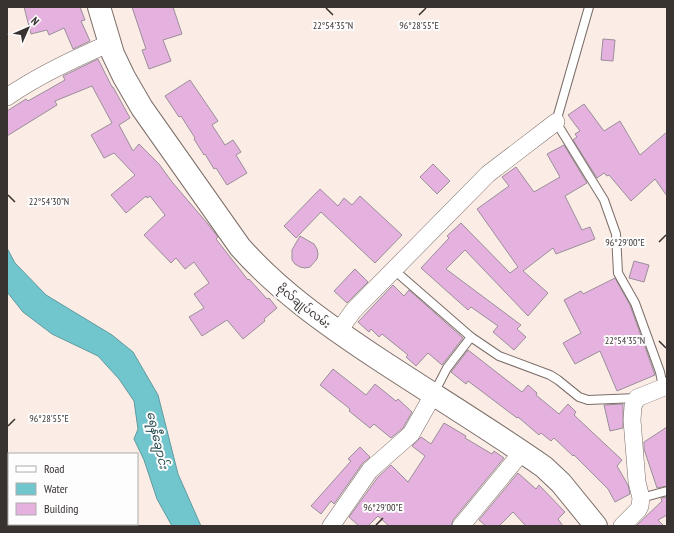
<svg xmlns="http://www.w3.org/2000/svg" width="674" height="533" font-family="'PT Sans Narrow','Noto Sans Myanmar',sans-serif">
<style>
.water{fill:#71c6cd;stroke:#609a9e}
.building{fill:#e5b2df;stroke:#9a8f99}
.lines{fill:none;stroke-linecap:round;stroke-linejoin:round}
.lane-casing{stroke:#7b6e68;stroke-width:10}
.street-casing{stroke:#7b6e68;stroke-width:18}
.primary-casing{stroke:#7b6e68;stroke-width:24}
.lane{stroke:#fff;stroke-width:8}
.street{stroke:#fff;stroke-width:17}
.primary{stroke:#fff;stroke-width:22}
.ticks{fill:none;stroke:#383230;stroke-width:1.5}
.labels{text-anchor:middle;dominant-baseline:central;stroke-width:4;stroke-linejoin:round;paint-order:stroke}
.street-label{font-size:11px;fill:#383230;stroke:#fdfdfd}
.water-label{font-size:12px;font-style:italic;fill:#224a4e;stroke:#fdfdfd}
.ticks-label{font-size:10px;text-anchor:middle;fill:#383230;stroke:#fdfdfd;stroke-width:4;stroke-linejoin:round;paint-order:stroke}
</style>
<rect width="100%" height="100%" fill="#fbece6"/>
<polygon class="water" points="7,248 15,263 46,295 112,335 133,352 158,395 178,474 201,526 172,526 157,499 144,460 134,439 138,429 134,401 119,379 98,356 52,334 23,312 7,292"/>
<g class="building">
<polygon points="24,7 80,7 85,20 81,21 90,41 73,49 64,28 49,35 47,30 31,34"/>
<polygon points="132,7 173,7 182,34 163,40 171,61 149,69 142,50 146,49"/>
<polygon points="603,39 615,40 613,61 601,60"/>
<polygon points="98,59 112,87 113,87 130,118 119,125 133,151 139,144 159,164 172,182 207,223 218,237 216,239 248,280 249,279 267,299 269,298 277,308 264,319 265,321 243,339 227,320 202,336 189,317 204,308 194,294 209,283 194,262 185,269 176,258 171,263 144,235 165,215 150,196 147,198 146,196 126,213 111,195 135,175 114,153 104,158 91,135 112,123 92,86 55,101 57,105 7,136 7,111 26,99 28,101 65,80 63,76"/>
<polygon points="190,80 218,121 212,125 225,145 233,140 241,152 236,155 247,173 227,185 216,168 214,169 205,154 204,155 194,139 195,138 181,116 179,117 165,96"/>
<polygon points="584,104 604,131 620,121 640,155 667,132 667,196 655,179 631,201 609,175 607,176 604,173 597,178 573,140 577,137 575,134 580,131 568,115"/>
<polygon points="564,145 587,183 565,196 582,230 590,227 595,239 556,254 553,248 523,271 548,293 528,316 465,250 446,269 521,325 517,329 526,337 514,350 493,332 498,326 471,307 468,310 421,268 449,238 447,236 461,223 510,273 518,267 477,209 509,186 502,177 516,167 534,192 560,177 547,154"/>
<polygon points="433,164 450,181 437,194 420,177"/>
<polygon points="320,189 338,206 344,198 352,205 360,196 402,235 375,263 321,212 296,238 284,226"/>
<polygon points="300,236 314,244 317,249 318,254 317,259 310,267 305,268 300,267 295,264 292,260 292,250"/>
<polygon points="634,261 649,265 644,282 629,278"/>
<polygon points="355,269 368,282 347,303 334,291"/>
<polygon points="615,278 630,305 655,375 617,391 600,351 575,364 563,343 581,333 564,300 581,291 583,294"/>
<polygon points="393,285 404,296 409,290 463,338 442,365 428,353 416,366 406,357 408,355 382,334 379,337 371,329 369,332 358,322"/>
<polygon points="468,350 522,392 528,385 537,393 536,395 559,414 568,404 576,412 574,415 622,460 617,466 628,485 630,494 615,502 608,489 574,455 573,456 554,438 551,441 541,433 539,435 518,417 517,418 468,381 466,384 451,372"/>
<polygon points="333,369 366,395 375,384 396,401 398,399 412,412 403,428 391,438 374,424 370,428 349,411 350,409 320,385"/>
<polygon points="623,404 623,428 610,431 604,405"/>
<polygon points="444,423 466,436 465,438 492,454 494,451 504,458 453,520 451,526 389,526 378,516 368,526 359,526 349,517 378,477 391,465 408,482 425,456 412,446 421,437 431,444"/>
<polygon points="667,427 667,486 657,488 644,449 644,442"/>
<polygon points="360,447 370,457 362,464 334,504 331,501 321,514 311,506 351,461 348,459"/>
<polygon points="518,473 536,489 539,485 565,512 558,519 563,526 526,526 513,512 499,526 486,526 479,520"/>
<polygon points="667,497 667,515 658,520 664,526 636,526 662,501 661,498"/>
</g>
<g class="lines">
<g class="lane-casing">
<g id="lane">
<polyline points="589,7 556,122 604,200 616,234 618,273 635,303 660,372 663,387"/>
<polyline points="394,270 471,337 499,356 550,375 558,380 579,397 588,400 637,398"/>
<polyline points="434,393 447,368 471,337"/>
<polyline points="641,498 667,491"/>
</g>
</g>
<g class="street-casing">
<g id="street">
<path d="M7,97c32,-22 67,-38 103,-54"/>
<polyline points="338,332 353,311 488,174 556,122"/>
<polyline points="331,526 370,470 411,434 433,395"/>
<polyline points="461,526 522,452"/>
<polyline points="622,526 638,510 640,506 641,498 637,482 632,420 633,406 637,398 667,386"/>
</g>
</g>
<g class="primary-casing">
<path id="primary" d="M99,7l14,47 11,23 18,31 98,139c39,44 86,77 134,109 56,37 114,72 170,111l17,16 35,43"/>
</g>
<use href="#lane" class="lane"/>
<use href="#street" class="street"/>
<use href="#primary" class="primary"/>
</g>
<path class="ticks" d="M326,8l7,7M419,15l7,-7M8,195l7,7M659,242l7,-7M659,341l7,7M8,426l7,-7M376,525l7,-7"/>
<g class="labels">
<g class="street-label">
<text transform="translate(304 306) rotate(38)">ဗိုလ်‌ချုပ်‌လမ်း</text>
</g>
<g class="water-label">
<text transform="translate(158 440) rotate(77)">ရေနီချောင်း</text>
</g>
</g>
<g class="ticks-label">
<text x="333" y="29">22°54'35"N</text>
<text x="419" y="29">96°28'55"E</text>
<text x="49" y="205">22°54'30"N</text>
<text x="625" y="246">96°29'00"E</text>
<text x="625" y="344">22°54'35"N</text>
<text x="49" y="422">96°28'55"E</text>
<text x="383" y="511">96°29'00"E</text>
</g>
<rect width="674" height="533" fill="none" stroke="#383230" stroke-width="16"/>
<rect x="8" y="453" width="130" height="72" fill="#fdfdfd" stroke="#aeacab"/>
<rect x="16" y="466" width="20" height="6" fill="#ffffff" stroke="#aeacab"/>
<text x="44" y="473" font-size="12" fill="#383230">Road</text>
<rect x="16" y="483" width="20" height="12" fill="#71c6cd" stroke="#aeacab"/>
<text x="44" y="493" font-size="12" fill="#383230">Water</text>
<rect x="16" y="503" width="20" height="12" fill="#e5b2df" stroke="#aeacab"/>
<text x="44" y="513" font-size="12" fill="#383230">Building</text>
<g transform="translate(28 28) rotate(45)" stroke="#fdfdfd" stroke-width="3" paint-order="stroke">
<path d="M0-3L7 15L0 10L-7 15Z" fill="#383230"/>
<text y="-6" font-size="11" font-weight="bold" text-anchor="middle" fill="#383230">N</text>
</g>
</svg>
